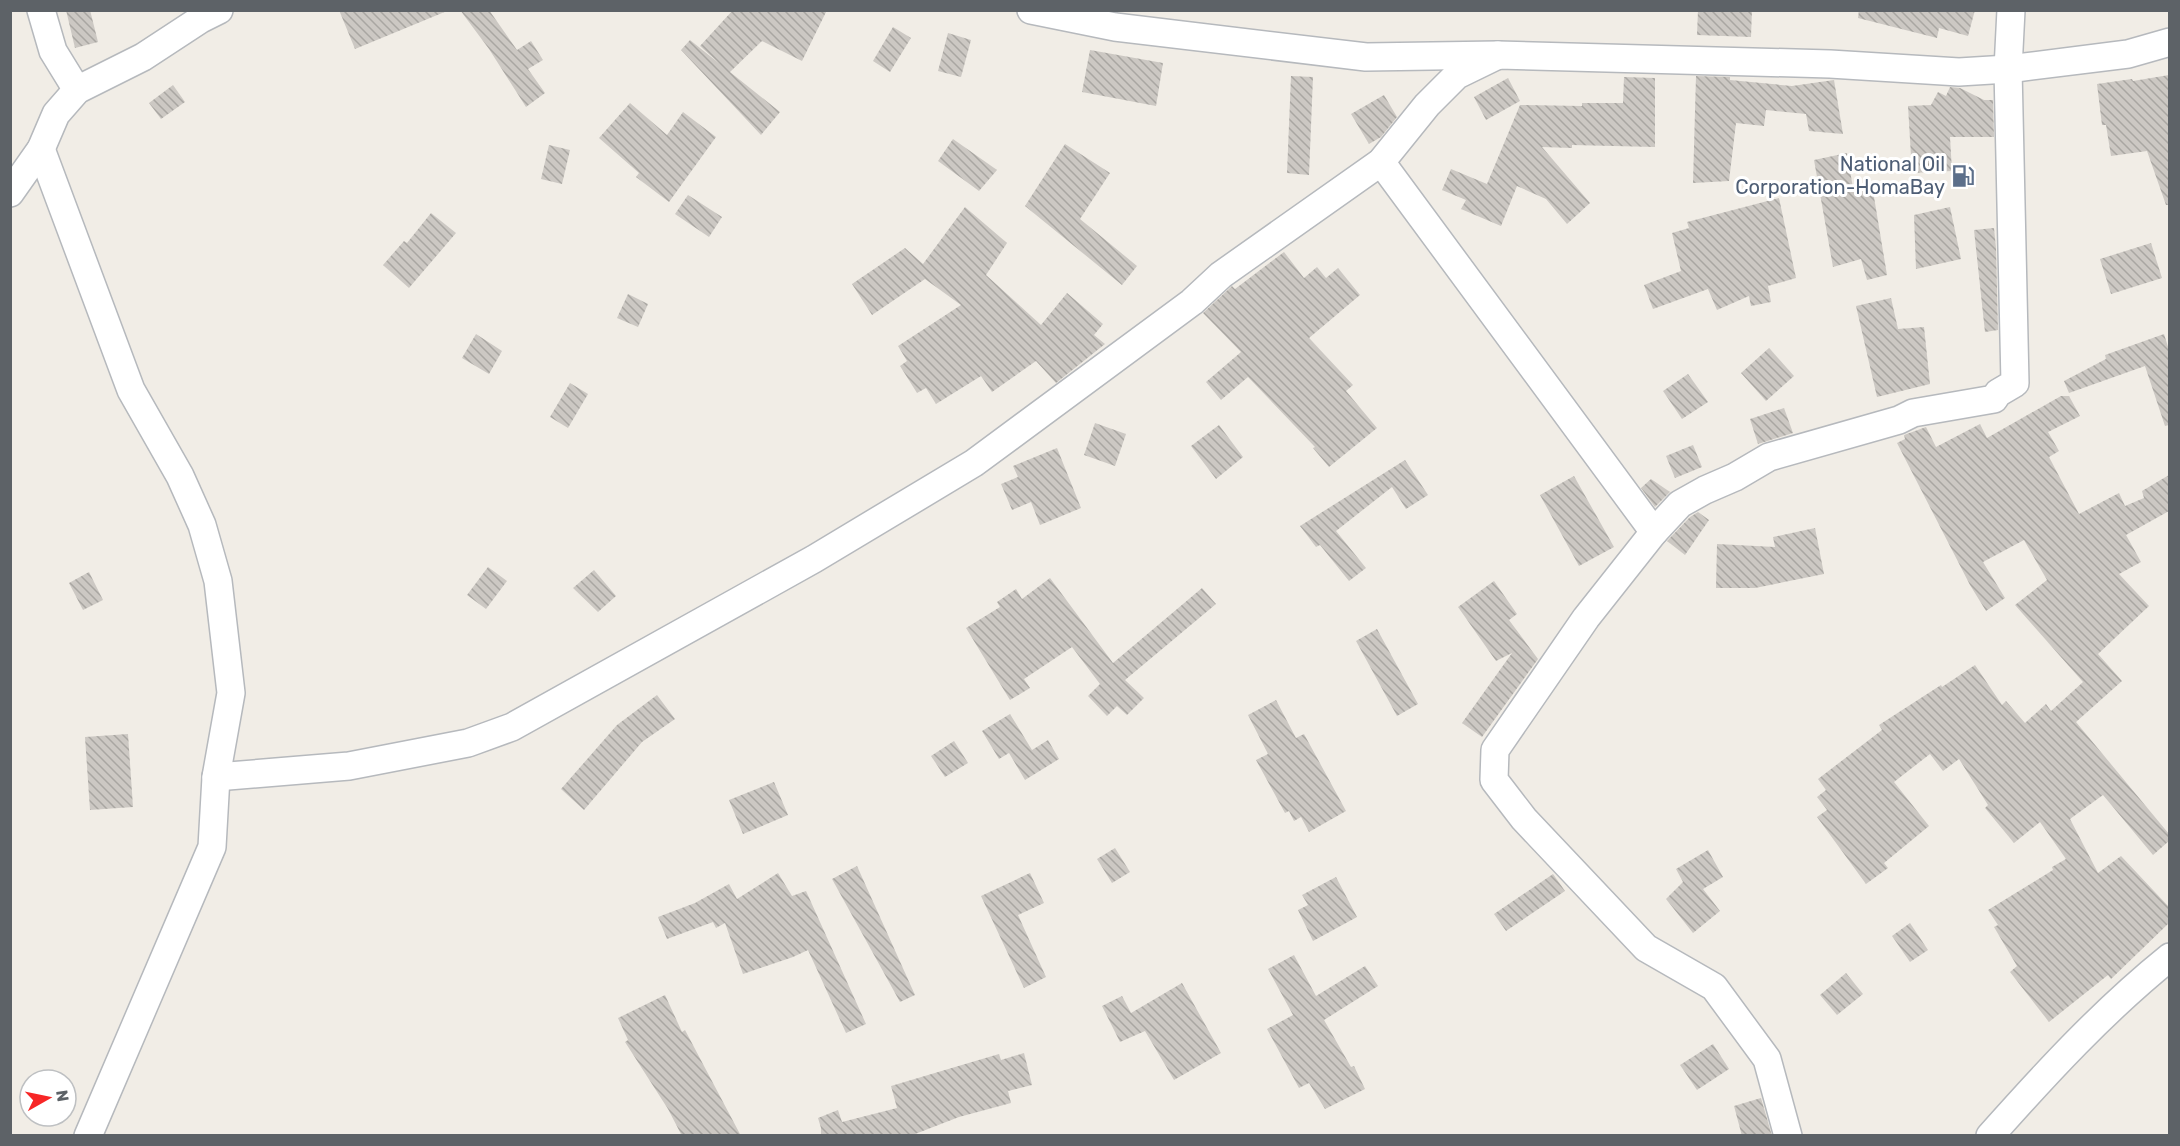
<svg xmlns="http://www.w3.org/2000/svg" width="2180" height="1146" font-family="Rubik,sans-serif">
<style>
.building{fill:url(#building-back-hatch)}
.lines{fill:none;stroke-linecap:round;stroke-linejoin:round}
.minor-casing{stroke:#b6b9bd;stroke-width:30}
.minor{stroke:#fff;stroke-width:27}
.labels{text-anchor:middle;dominant-baseline:central;stroke-width:6;stroke-linejoin:round;paint-order:stroke}
.service-label{font-size:20px;fill:#4e5e75;stroke:#fff;text-anchor:end}
</style>
<defs>
<pattern id="building-back-hatch" width="6" height="6" patternUnits="userSpaceOnUse" patternTransform="scale(1.5)"><rect width="6" height="6" fill="#ccc8c3"/><path d="M-1 5l2 2M0 0l6 6M5-1l2 2" fill="none" stroke="#a9a6a2"/></pattern>
</defs>
<rect width="100%" height="100%" fill="#f1ede6"/>
<g class="building">
<polygon points="66,10 90,10 98,42 75,48"/>
<polygon points="339,10 447,10 447,11 355,49"/>
<polygon points="460,10 489,10 517,50 531,41 543,60 528,69 545,93 526,107 489,49"/>
<polygon points="733,10 827,10 802,61 762,41 730,72 780,112 761,135 681,50 690,40 720,64 700,46"/>
<polygon points="1698,10 1752,10 1751,37 1697,35"/>
<polygon points="1859,10 1975,10 1968,36 1939,28 1937,38 1858,18"/>
<polygon points="893,27 911,38 890,72 873,61"/>
<polygon points="948,33 971,40 961,77 938,71"/>
<polygon points="1090,50 1163,63 1156,106 1082,92"/>
<polygon points="2169,75 2169,205 2166,205 2147,151 2111,156 2106,125 2102,125 2097,84 2132,79 2133,81"/>
<polygon points="1291,76 1313,77 1309,175 1287,173"/>
<polygon points="1696,76 1730,77 1730,80 1792,86 1834,80 1843,134 1809,131 1806,114 1766,110 1764,126 1736,123 1729,181 1693,183"/>
<polygon points="1624,77 1655,78 1655,147 1572,145 1572,148 1542,147 1590,203 1567,224 1546,199 1517,186 1501,226 1461,209 1466,200 1442,190 1451,169 1487,184 1520,105 1582,106 1582,103 1623,103"/>
<polygon points="1508,78 1520,101 1486,120 1474,97"/>
<polygon points="173,85 185,102 161,119 149,103"/>
<polygon points="1950,87 1960,88 1984,100 1993,100 1994,137 1950,137 1952,171 1912,173 1908,106 1931,105 1938,92 1946,96"/>
<polygon points="1384,95 1397,117 1381,137 1369,144 1351,114"/>
<polygon points="630,103 667,135 683,112 716,137 669,202 636,177 639,173 599,138"/>
<polygon points="953,139 997,170 979,191 938,161"/>
<polygon points="1065,144 1110,173 1080,219 1137,266 1122,285 1025,206"/>
<polygon points="549,145 570,150 562,184 541,179"/>
<polygon points="1847,153 1853,188 1872,185 1887,275 1867,280 1861,259 1833,267 1814,160"/>
<polygon points="688,195 722,217 709,237 675,214"/>
<polygon points="1779,198 1796,278 1768,286 1771,302 1751,306 1749,296 1717,310 1708,289 1653,309 1644,285 1681,271 1672,233 1689,228 1687,222"/>
<polygon points="965,207 1007,243 986,275 1041,325 1067,293 1103,324 1094,335 1105,344 1056,383 1036,361 992,392 981,376 936,404 926,388 917,393 900,366 907,361 898,346 961,305 925,279 872,315 852,284 905,248 923,264"/>
<polygon points="1950,207 1961,259 1916,269 1914,215"/>
<polygon points="431,213 456,233 409,288 383,265 404,241 407,243"/>
<polygon points="1994,228 1996,248 1998,330 1985,332 1974,230"/>
<polygon points="2151,243 2162,278 2111,294 2100,259"/>
<polygon points="1284,252 1304,278 1317,267 1326,278 1338,268 1360,295 1309,338 1353,385 1346,391 1377,428 1329,467 1313,448 1315,447 1248,377 1221,400 1206,382 1241,352 1203,313 1231,287 1232,286 1235,289"/>
<polygon points="628,294 648,304 638,327 617,318"/>
<polygon points="1891,298 1898,329 1924,327 1930,384 1877,397 1856,306"/>
<polygon points="476,334 502,351 489,374 462,358"/>
<polygon points="2164,334 2169,350 2169,425 2165,426 2145,366 2069,393 2064,381 2106,359 2105,355"/>
<polygon points="1769,348 1794,376 1766,401 1741,373"/>
<polygon points="1688,374 1708,402 1682,419 1663,391"/>
<polygon points="570,383 588,394 568,428 550,417"/>
<polygon points="2061,396 2069,396 2080,416 2048,432 2059,451 2049,457 2079,514 2119,493 2125,506 2144,498 2142,491 2169,475 2169,511 2126,535 2141,562 2119,574 2149,606 2098,654 2122,681 2076,722 2169,834 2169,841 2153,855 2103,795 2070,819 2098,873 2121,856 2169,907 2169,923 2111,979 2108,975 2049,1022 2010,972 2017,966 1994,927 1998,925 1988,910 2053,870 2052,867 2066,859 2040,822 2014,843 1985,808 1988,805 1959,759 1943,771 1930,754 1894,782 1929,826 1884,863 1888,868 1866,884 1817,817 1827,810 1817,797 1826,790 1818,779 1882,730 1879,725 1941,685 1942,687 1975,665 2002,705 2006,701 2025,723 2046,704 2051,711 2083,682 2015,605 2047,580 2024,540 1983,562 2005,598 1986,611 1970,585 1897,443 1905,439 1904,435 1926,427 1936,447 1980,424 1987,438"/>
<polygon points="1784,408 1793,433 1758,444 1750,419"/>
<polygon points="1095,423 1126,434 1115,466 1084,455"/>
<polygon points="1219,425 1243,457 1216,479 1191,446"/>
<polygon points="1693,445 1702,467 1675,478 1666,456"/>
<polygon points="1057,448 1081,508 1040,525 1031,502 1012,510 1001,484 1018,477 1013,466"/>
<polygon points="1405,460 1428,495 1406,509 1392,487 1336,531 1366,568 1349,581 1320,545 1316,547 1300,526"/>
<polygon points="1574,476 1614,547 1579,566 1540,495"/>
<polygon points="1651,479 1670,492 1655,507 1641,488"/>
<polygon points="1698,512 1709,520 1685,555 1667,541 1690,517"/>
<polygon points="1815,528 1824,574 1755,588 1716,588 1717,544 1775,547 1773,537"/>
<polygon points="488,567 507,581 486,609 467,595"/>
<polygon points="594,570 616,596 598,612 573,588"/>
<polygon points="89,572 103,600 83,610 69,583"/>
<polygon points="1050,578 1113,663 1202,588 1216,604 1125,680 1144,698 1127,715 1117,706 1107,716 1088,696 1100,684 1072,647 1024,679 1030,688 1010,700 966,628 1000,607 997,602 1016,589 1022,599"/>
<polygon points="1494,581 1517,614 1509,620 1538,659 1482,737 1462,723 1512,653 1496,661 1458,607"/>
<polygon points="1377,629 1418,704 1397,716 1356,641"/>
<polygon points="657,695 675,719 642,742 584,810 561,789 617,725"/>
<polygon points="1276,700 1296,738 1304,734 1346,811 1309,832 1301,817 1294,821 1289,811 1285,813 1256,760 1268,754 1248,715"/>
<polygon points="1010,714 1032,750 1048,740 1059,759 1025,780 1009,753 999,759 982,731"/>
<polygon points="128,734 133,807 90,810 85,737"/>
<polygon points="954,741 968,763 945,777 931,756"/>
<polygon points="774,782 788,815 743,834 729,800"/>
<polygon points="1115,848 1130,872 1112,883 1097,859"/>
<polygon points="1708,850 1723,877 1703,889 1720,911 1693,933 1666,899 1683,882 1676,869"/>
<polygon points="857,866 915,995 900,1002 832,879"/>
<polygon points="778,873 792,896 806,891 866,1024 846,1033 808,950 793,957 743,974 725,923 716,928 713,922 667,939 658,917 695,903 729,884 737,899"/>
<polygon points="1030,873 1044,903 1018,915 1046,977 1024,988 981,896"/>
<polygon points="1553,874 1565,891 1506,931 1494,914"/>
<polygon points="1336,877 1357,917 1313,941 1298,910 1308,905 1302,895"/>
<polygon points="1910,923 1928,950 1910,962 1892,936"/>
<polygon points="1294,955 1316,996 1365,966 1378,986 1324,1020 1351,1067 1354,1066 1365,1089 1325,1109 1309,1083 1299,1088 1267,1029 1293,1015 1268,969"/>
<polygon points="1846,973 1863,994 1837,1015 1820,995"/>
<polygon points="1182,983 1221,1053 1174,1080 1145,1031 1120,1042 1102,1006 1122,996 1131,1013"/>
<polygon points="665,995 682,1032 685,1030 741,1136 682,1136 668,1109 625,1042 628,1040 618,1018"/>
<polygon points="1713,1044 1729,1069 1697,1090 1680,1065"/>
<polygon points="1024,1053 1032,1085 1008,1091 1011,1103 959,1117 910,1136 821,1136 821,1128 818,1118 838,1110 842,1122 897,1108 891,1086 999,1054 1001,1060"/>
<polygon points="1761,1098 1772,1136 1742,1136 1734,1106"/>
</g>
<g class="lines">
<g class="minor-casing">
<g id="minor">
<polyline points="41,10 53,51 77,90"/>
<polyline points="1031,10 1115,27 1366,57 1498,55 1830,64 1959,72 2008,69 2128,54 2170,42"/>
<polyline points="41,149 131,390 180,476 202,525 218,581 231,693 216,777 212,847 88,1136"/>
<polyline points="1381,162 1654,532"/>
<polyline points="10,193 41,149 56,114 77,90 143,57 201,19 219,10"/>
<polyline points="216,777 349,766 468,743 512,727 814,559 974,463 1192,302 1221,275 1381,162 1427,105 1457,75 1498,55"/>
<polyline points="1788,1136 1767,1059 1714,987 1646,948 1524,819 1494,780 1495,750 1586,618 1654,532 1680,504 1705,490 1735,477 1769,457 1899,420 1913,413 1994,399 1998,393 2015,383 2008,69 2011,10"/>
<path d="M1990,1136c56,-63 114,-126 180,-179"/>
</g>
</g>
<use href="#minor" class="minor"/>
</g>
<defs>
<g id="fuel-bare" transform="scale(1.8)"><path d="M-5.5-6h7V0h2V4h1.3V-2.5L3-4.5l.8-.8L6-3V5H2.5V1h-1V6h-7ZM-4.2-4.7v3.2H.2V-4.7Z" fill="#5c6f8a" stroke="#fff" stroke-width="2.5" paint-order="stroke"/></g>
</defs>
<g fill-rule="evenodd">
<use href="#fuel-bare" x="1963" y="176"/>
</g>
<g class="labels">
<g class="service-label">
<text x="1945" y="164">National Oil<tspan x="1945" dy="23">Corporation-HomaBay</tspan></text>
</g>
</g>
<rect width="2180" height="1146" fill="none" stroke="#5d6267" stroke-width="24"/>
<g transform="translate(48 1098) rotate(81)"><circle r="28" fill="#ffffff" stroke="#bec0c2" stroke-width="1.5"/>
<path d="M0-4.5L10 22L0 15L-10 22Z" fill="#f72626"/>
<text y="-9" font-size="16" font-weight="bold" text-anchor="middle" fill="#5d6267">N</text>
</g>
</svg>
